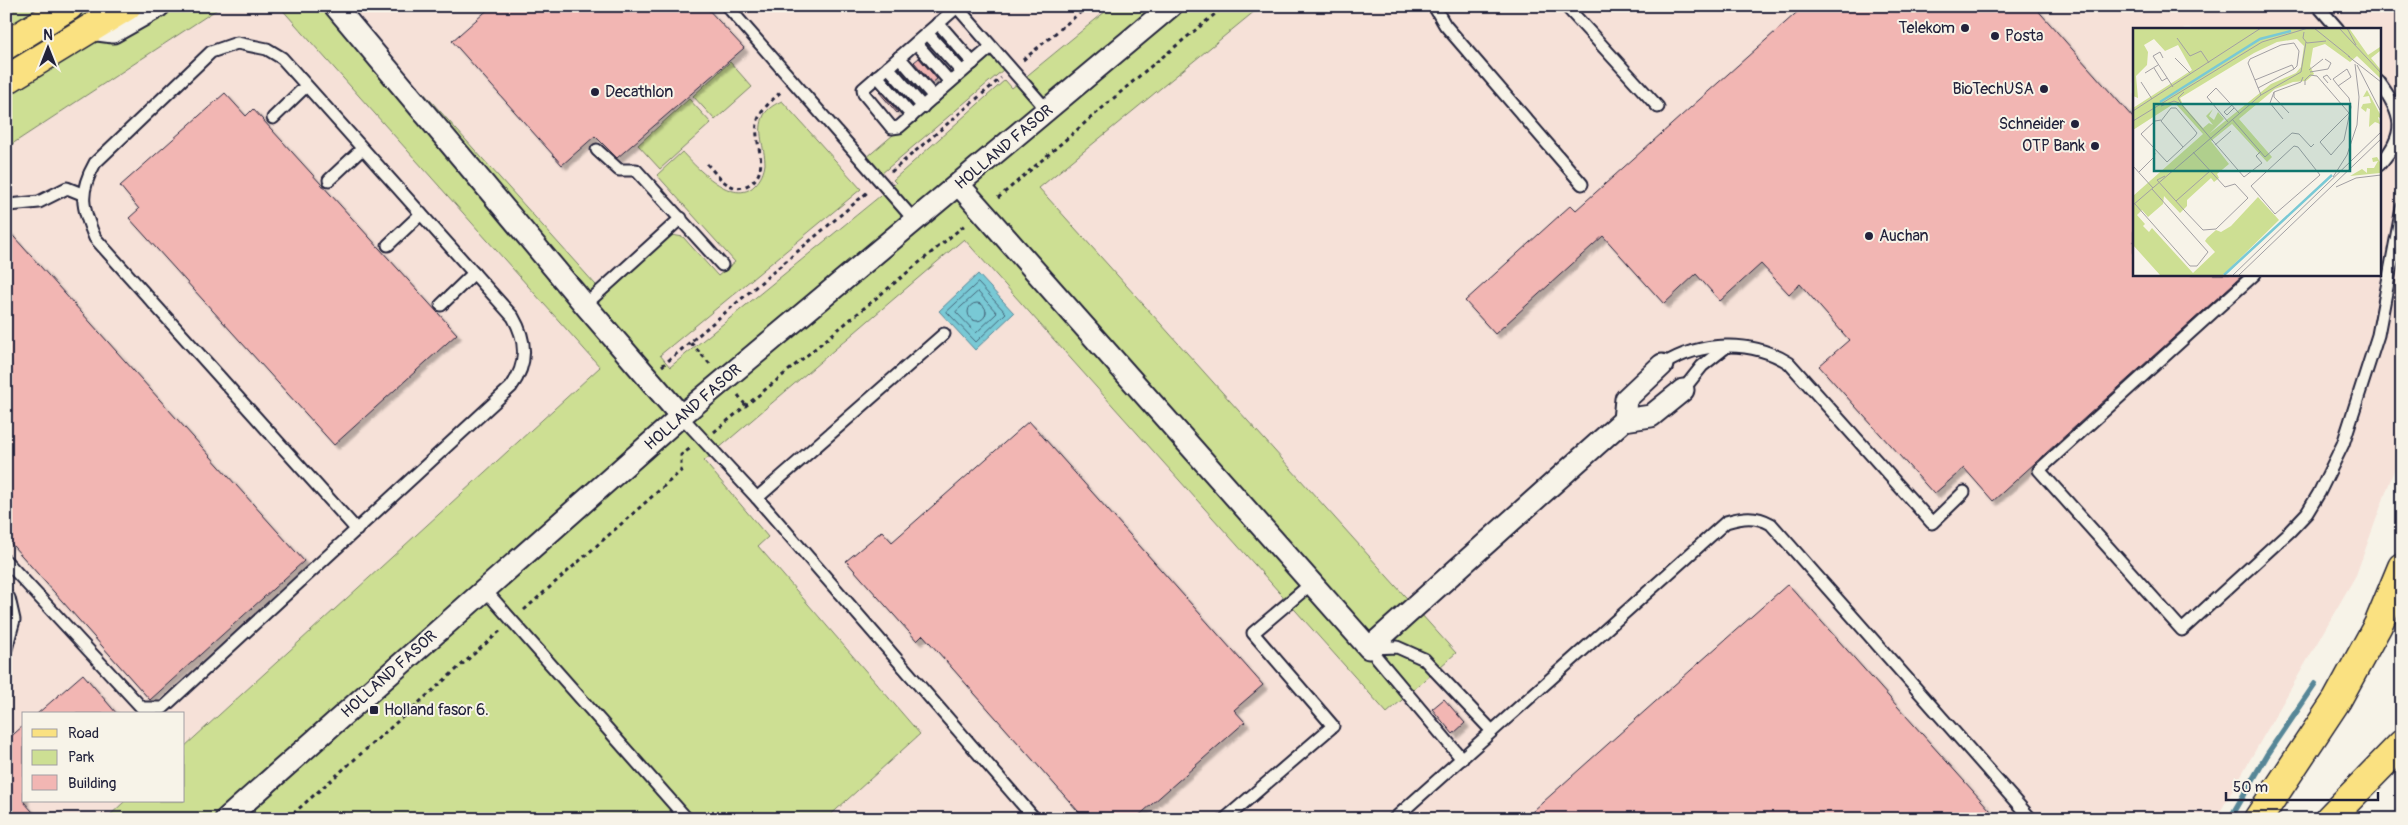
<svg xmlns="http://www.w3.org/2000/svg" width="2408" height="825" font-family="Pangolin,sans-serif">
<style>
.built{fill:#f6e1d8;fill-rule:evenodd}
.green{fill:#cddf93;stroke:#788067}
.water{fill:#79c9d5;stroke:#568697}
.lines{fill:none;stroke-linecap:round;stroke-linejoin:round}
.shore{stroke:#456579;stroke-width:1}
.stream{stroke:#568697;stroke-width:6}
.building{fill:#f2b6b3;stroke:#22223b;filter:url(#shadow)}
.service-casing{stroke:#22223b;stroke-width:15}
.minor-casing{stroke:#22223b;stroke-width:25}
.primary-casing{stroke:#22223b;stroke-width:31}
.motorway-casing{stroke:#22223b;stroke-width:31}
.path{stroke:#22223b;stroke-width:3;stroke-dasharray:4 4;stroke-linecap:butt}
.service{stroke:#f7f3e8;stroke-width:11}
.minor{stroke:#f7f3e8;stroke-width:21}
.primary{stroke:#fae181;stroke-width:28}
.motorway{stroke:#fae181;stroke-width:28}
.poi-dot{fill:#22223b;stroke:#f7f3e8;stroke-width:2}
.labels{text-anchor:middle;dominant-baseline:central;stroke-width:4;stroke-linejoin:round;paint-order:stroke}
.poi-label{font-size:16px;fill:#22223b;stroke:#f7f3e8;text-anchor:end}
.street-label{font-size:16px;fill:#22223b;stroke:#f7f3e8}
.inset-river{fill:none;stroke:#79c9d5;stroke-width:2.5}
.inset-road{fill:none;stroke:#a29fa3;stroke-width:1}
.view{fill:#0f766e;fill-opacity:0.15;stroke:#0f766e;stroke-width:2.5}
.inset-edge{fill:none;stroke:#22223b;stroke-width:2.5}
</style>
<defs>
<filter id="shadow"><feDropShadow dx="4.5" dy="4.5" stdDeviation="1" flood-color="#0004"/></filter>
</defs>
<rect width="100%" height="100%" fill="#f7f3e8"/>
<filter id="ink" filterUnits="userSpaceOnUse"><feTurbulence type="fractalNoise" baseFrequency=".02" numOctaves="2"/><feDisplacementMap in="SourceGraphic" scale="10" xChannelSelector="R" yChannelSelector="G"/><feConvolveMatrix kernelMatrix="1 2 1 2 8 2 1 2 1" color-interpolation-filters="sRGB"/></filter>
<g filter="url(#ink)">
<g class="built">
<polygon points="222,6 279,6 600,367 184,747 184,714 24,714 24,801 125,801 106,819 6,819 6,148"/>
<polygon points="349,6 1112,6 670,367 352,13"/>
<path d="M1261,6h1141v442l-46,127 -140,244h-1390l94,-85 -162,-188 10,-9 -64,-76 260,-222 423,474 69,-60 -418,-465zM2134,29h245v245h-245z"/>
</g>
<g class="green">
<polygon points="6,6 222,6 6,148"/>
<path d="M279,6h70l3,7 252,281 62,-57 6,-2 11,2 35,39 17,-14 -78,-87 25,-23c14,15 52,56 73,33 6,-6 9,-13 10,-21 0,-17 -9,-32 -1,-49 4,-7 11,-11 18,-14l79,88 -201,166 10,12 226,-184 -3,-3 112,-100 7,8 100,-82h149l-222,182 417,465 -69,60 -423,-474 -260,222 64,76 -10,9 162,188 -94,85h-720l19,-18h59v-54l416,-380z"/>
<polygon points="989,53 1003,70 881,174 866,158"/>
<polygon points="730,62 752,87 715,120 693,96"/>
<polygon points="689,99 711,123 660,169 638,145"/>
</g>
<polygon class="water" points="978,274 1014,313 975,350 939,311"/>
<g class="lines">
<g class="shore">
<polygon points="978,283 1006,313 976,342 947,312"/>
<polygon points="978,292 997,313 976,333 956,312"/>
<circle cx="977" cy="312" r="9"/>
</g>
<g class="stream">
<polyline points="6,11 14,6"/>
<polyline points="2230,819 2267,755 2315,684"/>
</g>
</g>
<g class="building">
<polygon points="492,6 705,6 744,48 617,158 595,136 562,165 452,41"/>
<polygon points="1804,6 2034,6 2134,119 2134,274 2244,274 1993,501 1964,468 1934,494 1819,366 1849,340 1800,284 1789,294 1761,264 1720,301 1696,274 1664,304 1603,236 1495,334 1465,301 1571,205 1576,210"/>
<polygon points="919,58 937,79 932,83 914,62"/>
<polygon points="880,91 898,112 897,113 879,92"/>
<polygon points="225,93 246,116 253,109 457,334 334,445 129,218 139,209 120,186"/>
<polygon points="6,228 304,561 150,700 6,538"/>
<polygon points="1029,421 1263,685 1234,710 1245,722 1135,819 1085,819 923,635 917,641 846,561 882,531 892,542"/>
<polygon points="1788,584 1998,819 1524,819 1664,694"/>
<polygon points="83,674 117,714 37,714"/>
<polygon points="1444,699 1465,723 1453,734 1432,709"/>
<polygon points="24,725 24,802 39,819 6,819 6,741"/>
</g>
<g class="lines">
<g class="service-casing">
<g id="service">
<polyline points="727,6 915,221"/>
<polyline points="956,6 1047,110"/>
<polyline points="1434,6 1445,25 1582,184"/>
<polyline points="1566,6 1658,107"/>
<polyline points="2318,6 2338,29"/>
<polyline points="957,7 863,89 864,94 892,128 899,127 991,47"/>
<polyline points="938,23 973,63"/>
<polyline points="927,33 962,72"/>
<polyline points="916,43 950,82"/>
<polyline points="899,57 934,97"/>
<polyline points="888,67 923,107"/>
<polyline points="877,76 912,116"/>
<path d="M2379,82c24,33 29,51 0,83"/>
<polyline points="273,118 306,86"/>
<polyline points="597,150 619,170 636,170 722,265"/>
<polyline points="329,180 362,149"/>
<polyline points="6,208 9,205 39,202 67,188 82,194"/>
<polyline points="388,245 421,214"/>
<polyline points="2255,274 2039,470 2182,630 2290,531 2307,513 2319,493 2343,444 2378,335 2402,208"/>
<polyline points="441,305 474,273"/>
<polyline points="585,305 681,218"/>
<path d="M1662,365c39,-24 89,-26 127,-2l143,160 32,-31"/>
<polyline points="1683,390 1702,366 1726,347"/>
<polyline points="681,416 757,498 1035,819"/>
<polyline points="757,498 944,334"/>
<path d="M6,561l136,147h21l348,-321c17,-23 16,-46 2,-70l-231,-259 -15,-9 -30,-6 -26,9 -116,111c-17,30 -13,45 0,75l262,292"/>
<polyline points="485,590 687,819"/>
<polyline points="1369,648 1462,759"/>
<polyline points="1371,648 1397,647 1424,659 1492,731"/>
<polyline points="6,649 14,620 9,598"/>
<polyline points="1225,819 1333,726 1253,633 1312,583"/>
<path d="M1394,819l332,-297c17,-5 29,-7 45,2l260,295"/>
</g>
</g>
<g class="minor-casing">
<g id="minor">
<polyline points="335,6 585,305 681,416"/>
<polyline points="90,29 113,32 159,6"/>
<polyline points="959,185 1369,648 1624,420 1651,416 1683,390"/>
<polyline points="1624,420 1626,399 1662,365"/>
<polyline points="226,819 681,416 1171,6"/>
</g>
</g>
<g class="primary-casing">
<g id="primary">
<polyline points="6,45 69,6"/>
<polyline points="6,80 127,6"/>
</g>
</g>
<g class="motorway-casing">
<g id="motorway">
<polyline points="2258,819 2337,700 2378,625 2402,567"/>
<polyline points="2329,819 2402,744"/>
</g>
</g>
<g class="path">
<polyline points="1023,60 1088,6"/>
<path d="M707,164c10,11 24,31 41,21 27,-16 1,-46 11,-68 5,-10 15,-19 23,-26"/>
<polyline points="891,172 1001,78"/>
<polyline points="998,198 1144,72 1225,6"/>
<polyline points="691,343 710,364"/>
<polyline points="662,366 869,191"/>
<polyline points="738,395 746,406"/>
<polyline points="714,432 966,224"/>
<polyline points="524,610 681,471 681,455 691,448"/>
<polyline points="287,819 500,631"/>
</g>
<use href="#service" class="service"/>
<use href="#minor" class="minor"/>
<use href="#primary" class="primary"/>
<use href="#motorway" class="motorway"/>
</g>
</g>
<g class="poi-dot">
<circle cx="1965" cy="28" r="5"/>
<circle cx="1995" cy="36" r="5"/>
<circle cx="2044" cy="89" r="5"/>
<circle cx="595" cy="92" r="5"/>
<circle cx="2075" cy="124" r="5"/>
<circle cx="2095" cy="146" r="5"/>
<circle cx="1869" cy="236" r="5"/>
<rect x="369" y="705" width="10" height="10" rx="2.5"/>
</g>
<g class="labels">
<g class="poi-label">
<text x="1955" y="28">Telekom</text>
<text x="2005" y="36" text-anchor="start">Posta</text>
<text x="2034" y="89">BioTechUSA</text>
<text x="605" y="92" text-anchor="start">Decathlon</text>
<text x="2065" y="124">Schneider</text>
<text x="2085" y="146">OTP Bank</text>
<text x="1879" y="236" text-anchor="start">Auchan</text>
<text x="384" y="710" text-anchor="start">Holland fasor 6.</text>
</g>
<g class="street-label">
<text transform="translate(1004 147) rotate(-40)">HOLLAND FASOR</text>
<text transform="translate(693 407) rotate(-41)">HOLLAND FASOR</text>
<text transform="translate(389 674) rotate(-42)">HOLLAND FASOR</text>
</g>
</g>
<g transform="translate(2133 28)">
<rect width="248" height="248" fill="#f7f3e8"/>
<path d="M0,0h216l19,27 12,-8v4l-9,7 9,11v9l-23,-22 -7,6 -25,-18 -12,4 -3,18 4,8 -8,7 -13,1 -18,7 -36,30 33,38 -5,5 -35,-38 -21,17 18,23 -12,10 2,4 -5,4 -3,-4 -24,22v6l-7,7 -16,-17 -1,8 -15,13 -6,-7 -5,5 8,9 -2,2 6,6 3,-4 41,45 22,-21 -10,-11 2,-3 9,-8 5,2 10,-6 27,-29 21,23 -56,55h-63l-27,-30v-49l70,-62 -28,-31 -42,27v-22l59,-38 -14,-25 -13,6 -11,-12 -10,6 4,7 -1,13 -11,11 2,22 -5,-2zM164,11l7,7 -3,21 -5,6 -25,11 -62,50 15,-15 -6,-7 -4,8 -5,-4 4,-7 -7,7 7,9 -4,-2 -6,5 -20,-23 -3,-7 74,-45 23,-11zM234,62l13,24v4l-2,-1 2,7 -5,-2 -6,5 1,-18 -3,-1 -1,4 -5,-4 2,-4 8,-1 -2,-7 -6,1zM244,129l3,5v11l-30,3 12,-7 5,4v-5h7l4,-7 -5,1 -1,-4z" fill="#cddf93" fill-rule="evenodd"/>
<path class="inset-river" d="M27,74l100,-63 31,-8M91,247l108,-100"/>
<path class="inset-road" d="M181,0l36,29M206,0l42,45M214,0l9,17M171,4l-1,6 4,5 19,-2M44,10l13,18 11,-5 8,12M215,28l33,26M30,30l-3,-6 -7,4 20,31M42,30l16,16M224,37l23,45M21,40l8,13 5,-3M176,42l14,-11M177,44l18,-3 3,-6 -6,-4M12,45l13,-8M122,52l37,-15 2,4 -36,19M8,54l11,17M195,55l-5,-6 4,-2 4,5M172,57v-5l5,-5 7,1 32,37 -29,29 11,13 13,-15 7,-33 -2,-9 -8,-9 -5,-6 -3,-4 14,-10 4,8 -13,9M51,64l-6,6 4,7 62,72 18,-14 -6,-7 5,-5M141,64l-4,11 13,16M128,67l-13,-32 2,-4 31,-14 13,-2 5,8 -2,15 -3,3M99,77l-8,7 3,3 7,-7M28,78l13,-5 5,2M0,83l128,-83M156,85l-15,-16v-5l27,-10 2,-5M99,91l33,38 27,-24 7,1 12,13 3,-3M28,92l-6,1 -14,13 26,28 28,-26 2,-3 -21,-25h-5l-10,13 22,26M0,93l129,-79 46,-14M95,94l-21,-25 9,-9 23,25M248,115v16M82,117l16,-14M161,118l4,1 22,28 -45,39 -24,-28zM0,138l20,22M6,144l15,-15 1,-4M32,148l-8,4 27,30 19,20 13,-1 32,-31 -13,-14 -10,3 -32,-35M200,149l14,-22 10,-30 2,-28 -4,-33M203,159l20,-9 25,-3M43,173l34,-30M2,176l55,62h7l11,-14 -56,-63M0,177l128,-110 40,-23 5,-30M100,247l148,-143M106,247l142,-136"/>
<path class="view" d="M21,76h196v67h-196z"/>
<rect width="248" height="248" class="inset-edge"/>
</g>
<rect width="2408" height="825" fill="none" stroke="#f7f3e8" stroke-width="25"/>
<rect x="12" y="12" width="2383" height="800" fill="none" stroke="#22223b" stroke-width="2" filter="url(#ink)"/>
<rect x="22" y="712" width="162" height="90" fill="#f7f3e8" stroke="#a29fa3"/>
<rect x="32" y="729" width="25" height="8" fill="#fae181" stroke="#a29fa3"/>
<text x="68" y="738" font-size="15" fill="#22223b">Road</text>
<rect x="32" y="750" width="25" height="15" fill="#cddf93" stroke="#a29fa3"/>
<text x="68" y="762" font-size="15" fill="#22223b">Park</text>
<rect x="32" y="775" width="25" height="15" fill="#f2b6b3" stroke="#a29fa3"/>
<text x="68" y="788" font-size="15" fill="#22223b">Building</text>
<g transform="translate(48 48)" stroke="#f7f3e8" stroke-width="4" paint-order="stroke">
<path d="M0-4L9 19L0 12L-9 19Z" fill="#22223b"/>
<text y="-8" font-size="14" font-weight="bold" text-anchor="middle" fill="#22223b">N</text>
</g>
<path d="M2226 792v8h152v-8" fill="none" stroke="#22223b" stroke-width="2.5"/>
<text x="2233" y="792" font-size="15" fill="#22223b" stroke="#f7f3e8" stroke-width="4" paint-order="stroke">50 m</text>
</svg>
